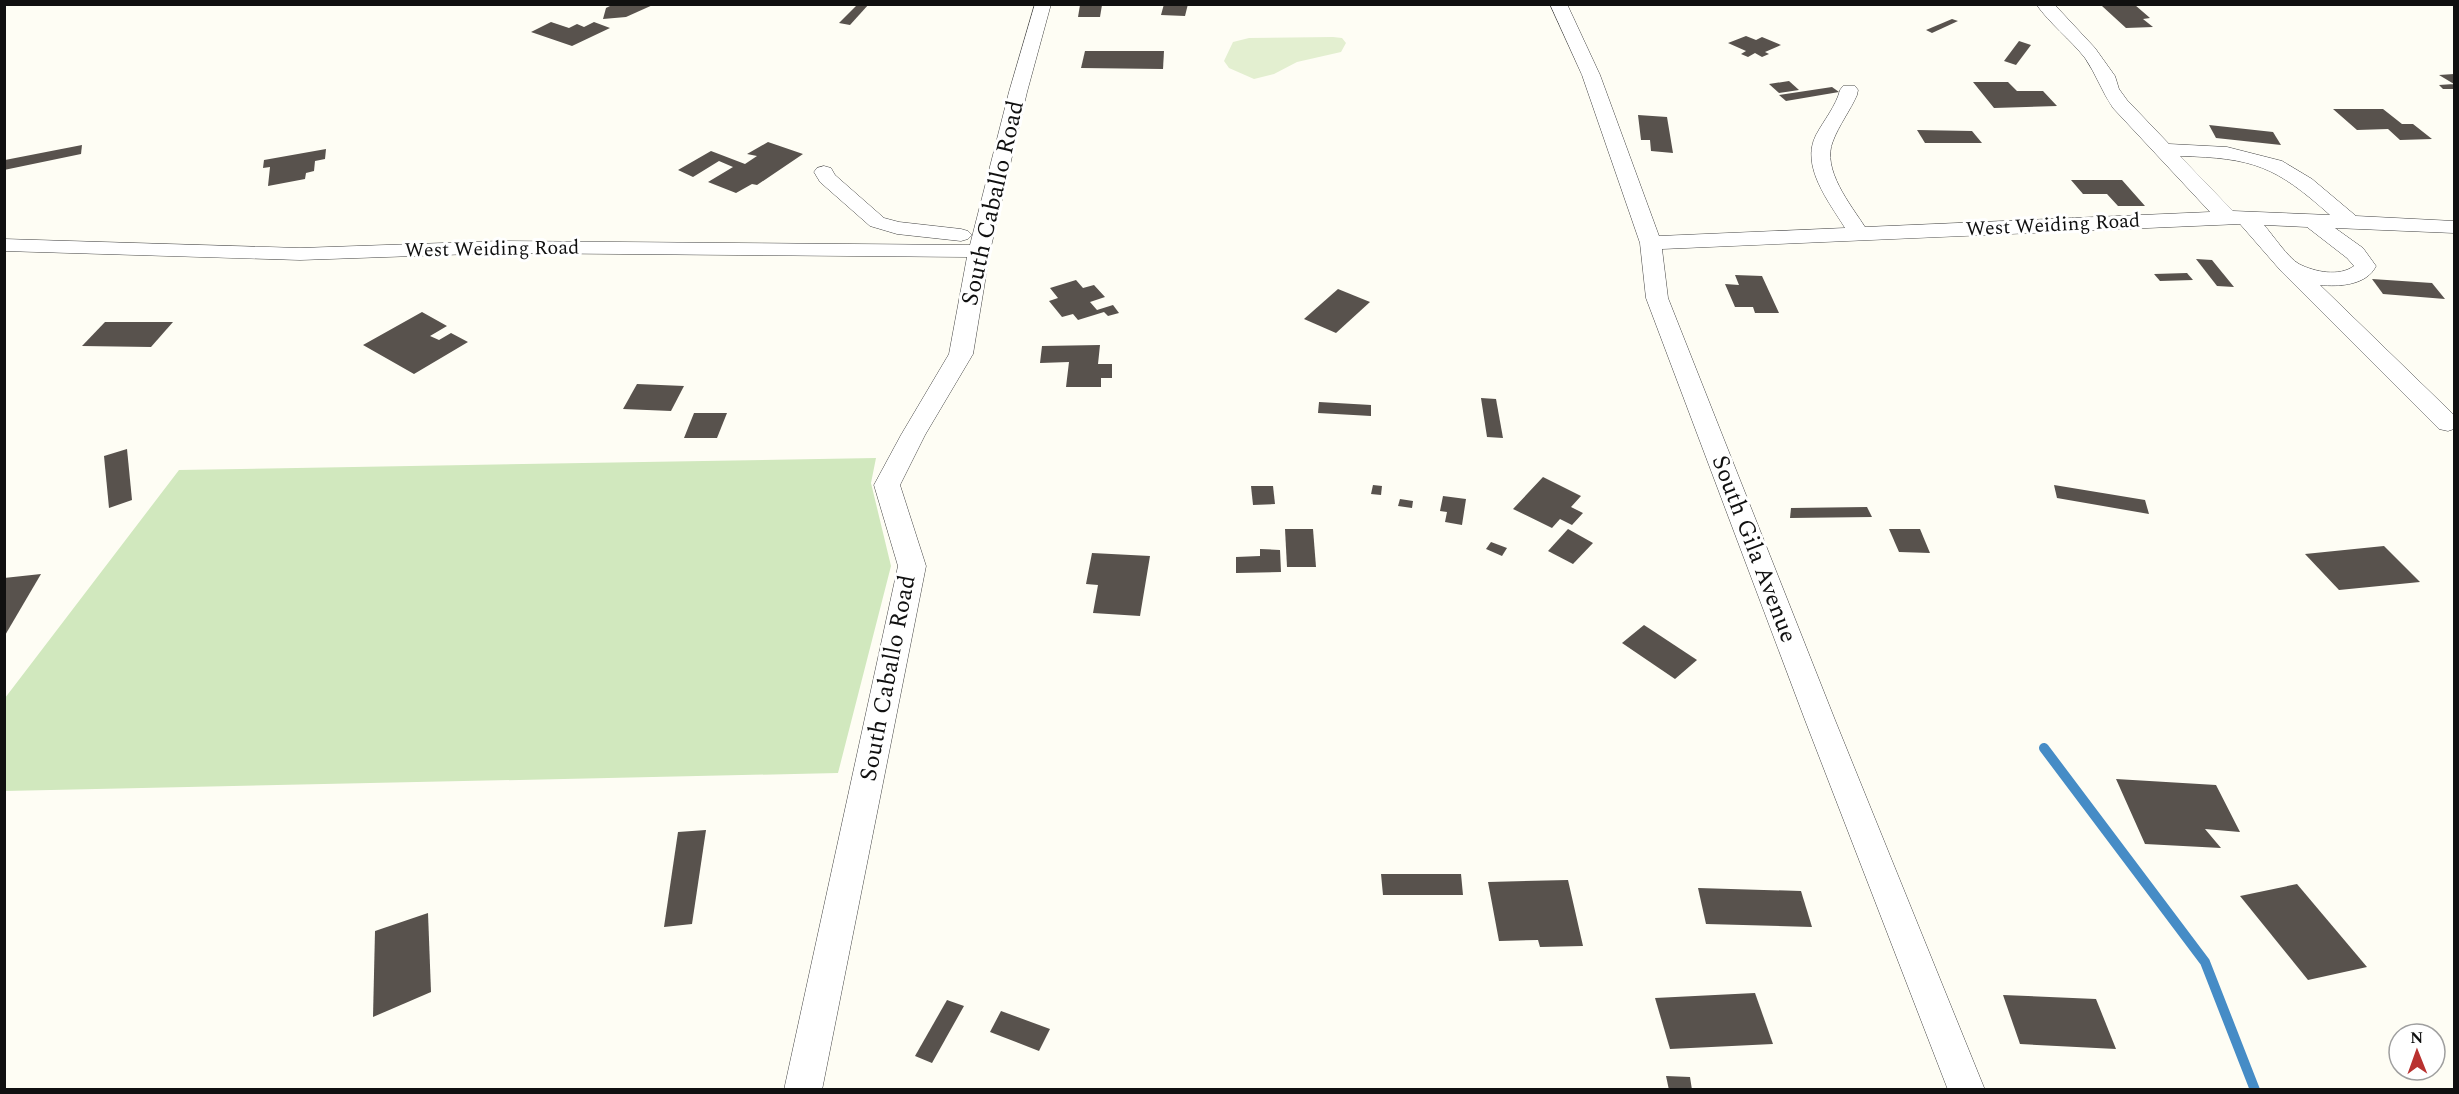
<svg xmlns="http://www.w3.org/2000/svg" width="2459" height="1094" font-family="Spectral,serif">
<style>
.green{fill:#d1e8be}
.pitch{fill:#e3efd0}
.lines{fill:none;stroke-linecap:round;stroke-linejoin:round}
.stream{stroke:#468cc6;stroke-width:10}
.building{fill:#58524d}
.minor-casing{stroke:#434343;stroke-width:1}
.minor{fill:#fff;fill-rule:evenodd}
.labels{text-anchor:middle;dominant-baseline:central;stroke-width:6;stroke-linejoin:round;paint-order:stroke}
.far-street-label{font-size:20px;fill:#101010;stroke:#fff}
.street-label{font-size:24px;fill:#101010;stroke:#fff}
</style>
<rect width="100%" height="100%" fill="#fefdf4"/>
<polygon class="green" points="876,458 871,483 891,566 838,773 5,791 5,698 179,470"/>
<polygon class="pitch" points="1333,37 1342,38 1346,43 1341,52 1297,62 1274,74 1254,79 1229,68 1224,61 1233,42 1249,38"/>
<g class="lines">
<polyline class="stream" points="2044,748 2205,962 2255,1090"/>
</g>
<g class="building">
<polygon points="614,4 655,4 626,17 603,19 606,8"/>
<polygon points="858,4 869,4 850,25 839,23"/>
<polygon points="1164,4 1188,4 1185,16 1161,15"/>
<polygon points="1080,5 1102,5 1100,17 1078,17"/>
<polygon points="2135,5 2150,18 2143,19 2153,27 2126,28 2102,6"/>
<polygon points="1952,19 1958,21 1932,33 1926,30"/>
<polygon points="551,22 569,28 577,24 584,27 594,22 610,28 572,46 531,32"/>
<polygon points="1746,36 1756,40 1762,37 1781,45 1765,52 1769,54 1762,57 1755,53 1748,57 1741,54 1746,51 1728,43"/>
<polygon points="2019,41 2031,45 2016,65 2004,61"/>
<polygon points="1085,51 1164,51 1163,69 1081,68"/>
<polygon points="2454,74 2454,89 2443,89 2439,85 2454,84 2439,75"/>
<polygon points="1789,81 1799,90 1779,93 1769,84"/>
<polygon points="1973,82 2008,82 2017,91 2043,91 2057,106 1994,108"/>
<polygon points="1832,87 1839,92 1786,101 1779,95"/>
<polygon points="2333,109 2383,109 2402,124 2413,124 2432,139 2400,140 2388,129 2357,130"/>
<polygon points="1638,115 1667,117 1673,153 1651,151 1650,140 1641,140"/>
<polygon points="2209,125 2273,132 2281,145 2216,138"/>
<polygon points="1917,130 1972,131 1982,143 1925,143"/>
<polygon points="768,142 803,154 757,185 752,184 736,193 708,182 733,167 719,161 693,177 678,170 711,151 745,164 757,156 747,154"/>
<polygon points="82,145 81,154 4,170 5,160"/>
<polygon points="326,149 325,159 315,161 314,171 306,173 305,179 268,186 270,167 263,168 264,160"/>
<polygon points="2071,180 2122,180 2145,206 2118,206 2107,194 2083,194"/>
<polygon points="2196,259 2212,260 2234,287 2217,286"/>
<polygon points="2187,273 2193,280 2160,281 2154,274"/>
<polygon points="1735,275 1762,276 1779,313 1755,313 1753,307 1735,307 1725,284 1739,285"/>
<polygon points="2372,279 2432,283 2445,299 2383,294"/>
<polygon points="1076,280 1083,288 1094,285 1105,297 1090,302 1097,310 1113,305 1119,313 1108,316 1104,312 1078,320 1073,314 1062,317 1049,301 1058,298 1050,288"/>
<polygon points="1338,289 1370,302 1336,333 1304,319"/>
<polygon points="422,312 447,326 430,336 439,340 451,333 468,342 414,374 363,345"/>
<polygon points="105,322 173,322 151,347 82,346"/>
<polygon points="1100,345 1098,364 1112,364 1112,378 1101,378 1101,387 1066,387 1069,362 1040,363 1042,346"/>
<polygon points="637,384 684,386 671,411 623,409"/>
<polygon points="1481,398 1496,399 1503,438 1487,437"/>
<polygon points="1319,402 1371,405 1371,416 1318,413"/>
<polygon points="694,413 727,413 717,438 684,438"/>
<polygon points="127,449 132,500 109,508 104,456"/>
<polygon points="1543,477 1581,496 1571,507 1583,513 1572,525 1560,519 1552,528 1513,509"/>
<polygon points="1373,485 1382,486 1381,495 1371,494"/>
<polygon points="2054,485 2145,500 2149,514 2057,498"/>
<polygon points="1251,486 1273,486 1275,504 1253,505"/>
<polygon points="1443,496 1466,499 1462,525 1445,522 1447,512 1440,511"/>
<polygon points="1400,499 1413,501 1412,508 1398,506"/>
<polygon points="1867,507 1872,517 1790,518 1791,508"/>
<polygon points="1285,529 1313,529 1316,567 1287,567"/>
<polygon points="1568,529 1593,543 1573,564 1548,551"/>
<polygon points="1889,529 1920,529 1930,553 1899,552"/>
<polygon points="1491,542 1507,548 1502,556 1486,549"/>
<polygon points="2384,546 2420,582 2339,590 2305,554"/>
<polygon points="1260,549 1280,550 1281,572 1236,573 1236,557 1260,556"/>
<polygon points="1092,553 1150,556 1140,616 1093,613 1098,585 1086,584"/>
<polygon points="41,574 4,637 4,578"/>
<polygon points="1644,625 1697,660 1675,679 1622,643"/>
<polygon points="2116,779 2216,785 2240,832 2205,829 2221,848 2145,844"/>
<polygon points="706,830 692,924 664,927 678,832"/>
<polygon points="1381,874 1461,874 1463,895 1383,895"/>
<polygon points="1568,880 1583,946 1540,947 1538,940 1499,941 1488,882"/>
<polygon points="2297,884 2367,967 2308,980 2240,896"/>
<polygon points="1698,888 1801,891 1812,927 1706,924"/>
<polygon points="428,913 431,992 373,1017 375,931"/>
<polygon points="1755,993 1773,1044 1670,1049 1655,998"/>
<polygon points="2003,995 2096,999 2116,1049 2020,1044"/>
<polygon points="947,1000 964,1006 932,1063 915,1056"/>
<polygon points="1001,1011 1050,1029 1039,1051 990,1032"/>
<polygon points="1666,1076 1690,1077 1692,1090 1669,1090"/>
</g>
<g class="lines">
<g class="minor-casing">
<g id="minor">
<polygon points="1035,4 1051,4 1027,92 990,251 973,354 925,435 900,485 926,566 822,1090 784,1090 898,566 874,485 901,435 949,354 967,257 501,253 300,260 4,251 4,239 300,248 501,241 970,245 1009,92"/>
<path d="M1550,4h17l33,71 59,161 186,-8c-16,-26 -45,-62 -29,-93 8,-15 20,-29 24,-45l3,-4h12l3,4 -1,5c-7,16 -18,30 -24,46 -12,28 18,64 32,86l345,-15 -97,-104c-11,-16 -17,-34 -28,-50 -15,-19 -35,-34 -49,-54h18l41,44 20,28 4,13 8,11 42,44 58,3 55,14 30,18 44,37 98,5v12l-119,-5 28,20 13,18c-9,19 -36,21 -56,19l134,130v14l-6,2 -9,-2 -158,-158 -41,-47 -578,25 6,49 167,422 150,370h-37l-143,-370 -159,-422 -6,-55 -58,-168zM2180,156c74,2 95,10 150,59l-97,-4zM2264,225l43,2 40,31 7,8c-15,11 -39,6 -55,-2 -11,-6 -26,-29 -35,-39z"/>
<polygon points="824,166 831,168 835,175 884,218 899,222 961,229 968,231 972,235 968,239 961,241 897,234 870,226 820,182 814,172 817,168"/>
</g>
</g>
<use href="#minor" class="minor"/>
</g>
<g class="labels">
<g class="far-street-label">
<text transform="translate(2053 225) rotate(-3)">West Weiding Road</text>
<text transform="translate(492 249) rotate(-1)">West Weiding Road</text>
</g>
<g class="street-label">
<text transform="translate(993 203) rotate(-77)">South Caballo Road</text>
<text transform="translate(1754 549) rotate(69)">South Gila Avenue</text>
<text transform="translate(888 678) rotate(-79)">South Caballo Road</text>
</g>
</g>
<rect width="2459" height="1094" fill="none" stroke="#101010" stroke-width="12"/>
<g transform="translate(2417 1052) rotate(359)"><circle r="28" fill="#ffffff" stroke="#9f9f9f" stroke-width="1.5"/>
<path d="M0-4.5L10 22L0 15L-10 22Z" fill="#b9312f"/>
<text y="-9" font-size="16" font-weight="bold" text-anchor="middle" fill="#101010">N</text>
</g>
</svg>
